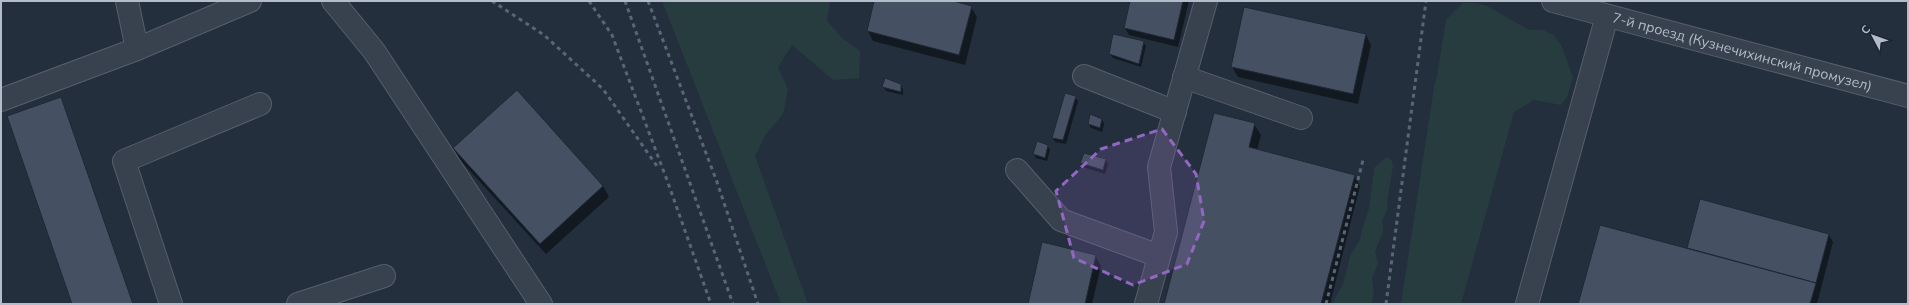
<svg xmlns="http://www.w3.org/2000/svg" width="1909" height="305" font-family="Mulish,sans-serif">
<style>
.green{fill:#263c3f}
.shadow{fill:#0007}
.building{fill:#455162;stroke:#1f2835}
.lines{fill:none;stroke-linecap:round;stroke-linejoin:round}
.minor-casing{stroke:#565f6c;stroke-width:24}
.minor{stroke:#38414e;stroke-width:22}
.rail{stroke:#5a6575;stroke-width:3;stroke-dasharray:4 4;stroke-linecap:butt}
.marked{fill:#9266c3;fill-opacity:0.2;stroke:#9266c3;stroke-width:3;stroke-dasharray:8 5;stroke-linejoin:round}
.labels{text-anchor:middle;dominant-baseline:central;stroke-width:3;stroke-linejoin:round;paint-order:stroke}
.street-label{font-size:14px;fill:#b4bcc9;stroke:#1d2633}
</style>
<rect width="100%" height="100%" fill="#242f3e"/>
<g class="green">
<polygon points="662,1 830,1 827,21 842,38 860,51 859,78 833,80 792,45 778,67 788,89 783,114 766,134 755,156 808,304 781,304"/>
<polygon points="1463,3 1475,3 1487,6 1529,30 1543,30 1554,35 1561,45 1573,77 1567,97 1561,105 1534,100 1514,112 1461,304 1401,304 1434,87 1437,76 1446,20"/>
<polygon points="1387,157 1392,161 1393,166 1387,202 1388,207 1382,221 1383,232 1375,251 1378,263 1372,278 1374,296 1371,304 1332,304 1343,285 1350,256 1360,240 1362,230 1369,208 1374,168"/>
</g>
<g class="shadow">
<polygon points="875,1 949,1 971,7 977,17 965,65 873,41 868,31"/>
<polygon points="1131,1 1189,1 1178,47 1129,35 1125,28"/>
<polygon points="1366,35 1371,45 1358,104 1238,77 1232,67"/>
<polygon points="1143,42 1146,46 1141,67 1113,58 1110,54"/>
<polygon points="900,85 903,89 903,95 886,91 883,86"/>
<polygon points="1075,97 1078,101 1066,144 1055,142 1053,138"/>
<polygon points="61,99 63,103 133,304 73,304"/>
<polygon points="1102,119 1104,124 1102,132 1091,128 1089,124"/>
<polygon points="1254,124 1261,135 1257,150 1354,175 1360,186 1330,304 1165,304"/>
<polygon points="1047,145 1050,150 1047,161 1036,158 1034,153"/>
<polygon points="454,149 603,186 609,197 546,254 460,160"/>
<polygon points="1084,154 1106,160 1108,164 1105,174 1083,167 1081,163"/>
<polygon points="1701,200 1829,235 1833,242 1817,304 1579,304 1687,249"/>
<polygon points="1095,256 1101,266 1092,304 1029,304"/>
</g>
<g class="building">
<polygon points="874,1 953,1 972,6 959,55 867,31"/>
<polygon points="1130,1 1183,1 1174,40 1124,28"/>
<polygon points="1244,7 1366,34 1353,94 1231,67"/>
<polygon points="1113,34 1144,41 1139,64 1109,54"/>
<polygon points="885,78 901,84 901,92 882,87"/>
<polygon points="517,90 603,186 540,244 453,148"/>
<polygon points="1065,93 1076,96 1063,140 1052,138"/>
<polygon points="61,97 133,304 72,304 7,116"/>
<polygon points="1214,113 1255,123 1249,147 1355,175 1321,304 1164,304"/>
<polygon points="1090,114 1102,119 1100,128 1088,124"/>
<polygon points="1037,141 1048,145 1045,158 1033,154"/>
<polygon points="1084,153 1106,159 1103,170 1080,163"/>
<polygon points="1700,199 1829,234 1816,283 1687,248"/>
<polygon points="1600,225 1816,283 1810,304 1578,304"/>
<polygon points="1042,242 1096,255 1085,304 1028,304"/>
</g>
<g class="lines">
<g class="minor-casing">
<g id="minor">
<polyline points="127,1 137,49"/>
<polyline points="333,1 374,51 541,304"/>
<path id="s1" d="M1553,1l355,95"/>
<polyline points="1084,76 1175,112"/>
<polyline points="1184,77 1301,118"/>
<polyline points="1,100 137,49 250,1"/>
<polyline points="1017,170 1061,220 1159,256"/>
<polyline points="171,304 124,161 260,104"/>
<polyline points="298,304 384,276"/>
<polyline points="1146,304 1166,232 1159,167 1206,1"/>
<polyline points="1527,304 1607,16"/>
</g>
</g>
<use href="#minor" class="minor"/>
<g class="rail">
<polyline points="492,1 544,35 603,89 659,169"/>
<polyline points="589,1 612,35 667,180 711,304"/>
<polyline points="625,1 733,304"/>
<polyline points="648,1 717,182 758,304"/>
<polyline points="1326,304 1363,160"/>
<polyline points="1386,304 1426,1"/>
</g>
</g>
<path class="marked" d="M1162,129l34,45 8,47 -17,43 -54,21 -59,-27 -18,-67 45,-42z"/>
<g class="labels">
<g class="street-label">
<text stroke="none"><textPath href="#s1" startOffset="196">7-й проезд (Кузнечихинский промузел)</textPath></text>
</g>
</g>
<rect width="1909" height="305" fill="none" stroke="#b4bcc9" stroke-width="4"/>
<g transform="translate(1873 36) rotate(311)" stroke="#1d2633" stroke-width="3" paint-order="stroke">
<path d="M0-3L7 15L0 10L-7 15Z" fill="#b4bcc9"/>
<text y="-6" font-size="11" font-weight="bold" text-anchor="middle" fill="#b4bcc9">С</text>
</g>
</svg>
